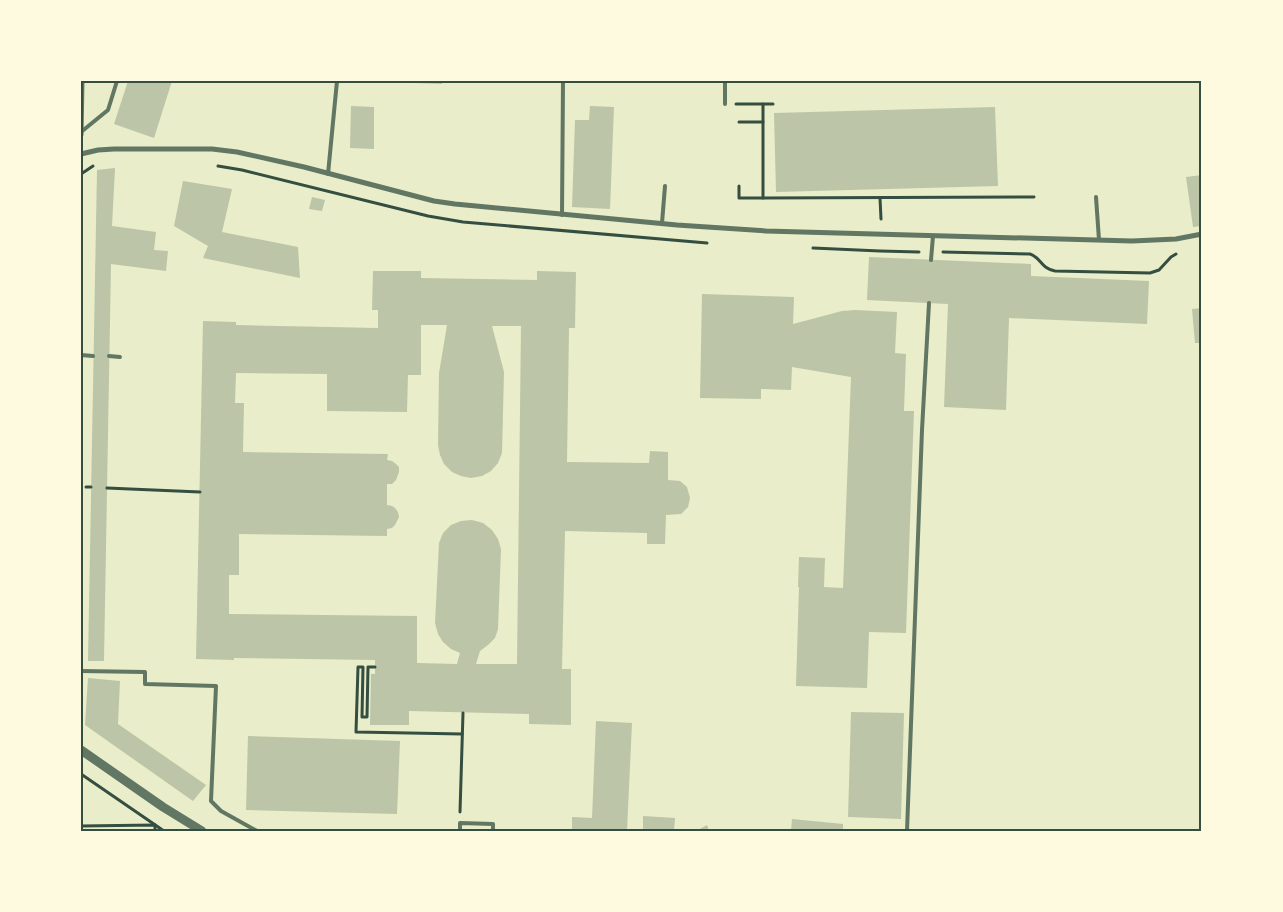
<svg xmlns="http://www.w3.org/2000/svg" width="1283" height="912" font-family="Figtree,sans-serif">
<style>
.building{fill:#bcc5a7;fill-rule:evenodd}
.lines{fill:none;stroke-linecap:round;stroke-linejoin:round}
.path{stroke:#344e41;stroke-width:3}
.service{stroke:#617663;stroke-width:4}
.minor{stroke:#617663;stroke-width:5}
.tertiary{stroke:#617663;stroke-width:9}
.neatline{fill:none;stroke:#344e41;stroke-width:2}
</style>
<rect width="100%" height="100%" fill="#e9edc9"/>
<g class="building">
<polygon points="128,81 172,81 154,138 114,124"/>
<polygon points="414,81 442,81 442,84 414,83"/>
<polygon points="351,106 374,107 374,149 350,148"/>
<polygon points="590,106 614,107 610,209 572,207 575,120 589,120"/>
<polygon points="995,107 998,186 776,192 774,113"/>
<polygon points="115,168 112,226 156,232 154,250 168,251 166,271 111,264 104,661 88,661 97,170"/>
<polygon points="1202,175 1202,226 1193,227 1186,177"/>
<polygon points="183,181 232,189 222,232 298,247 300,278 203,258 208,246 174,226"/>
<polygon points="312,197 325,200 322,211 309,209"/>
<polygon points="869,257 1031,264 1031,276 1149,281 1147,324 1009,318 1006,410 944,407 948,304 867,300"/>
<path d="M373,271h48v7l116,2v-9l39,1 -1,56h-6l-2,134 82,1 1,-12 18,1v28l12,1 7,6 3,11 -2,9 -7,7 -15,1 -1,29h-18v-11l-82,-2 -3,138h9v56l-42,-1v-10l-120,-3v14h-39l1,-51h4v-14l-141,-2v2l-38,-1 7,-338 33,1v3l142,3v-18h-6zM421,325h26l-8,48 -1,72 2,10 4,9 8,8 9,4 10,2 11,-2 9,-5 7,-8 4,-10 2,-81 -12,-46h29l-4,338h-41l4,-13 8,-6 7,-7 3,-9 3,-80 -3,-10 -6,-9 -9,-7 -11,-3 -11,1 -10,4 -8,8 -4,10 -4,80 3,11 5,8 8,7 9,4 -3,11 -40,-1v-47l-188,-2v-39h10v-41l148,2v-7l5,-1 3,-3 4,-8 -1,-5 -3,-4 -3,-2 -5,-1v-21h5l4,-4 3,-8v-5l-3,-3 -4,-3 -5,-1 1,-6 -145,-2 1,-49h-9l1,-30 91,1v37l80,1 1,-37h13z"/>
<polygon points="702,294 794,297 793,324 842,311 855,310 897,312 895,353 906,354 904,411 914,411 906,633 869,632 867,688 796,686 799,587 798,587 799,557 825,558 824,587 843,588 851,377 792,367 791,390 761,389 761,399 700,398"/>
<polygon points="1202,308 1202,343 1195,343 1192,309"/>
<polygon points="88,678 120,681 118,724 206,785 193,801 85,725"/>
<polygon points="851,712 904,713 901,819 848,817"/>
<polygon points="596,721 632,723 627,831 572,831 572,817 592,818"/>
<polygon points="248,736 400,741 397,814 246,810"/>
<polygon points="643,816 675,818 674,831 643,831"/>
<polygon points="792,819 843,824 843,831 791,831"/>
<polygon points="707,825 709,831 696,831"/>
</g>
<g class="lines">
<g class="path">
<polyline points="736,104 763,104"/>
<polyline points="739,122 763,122 763,104 773,104"/>
<polyline points="763,122 763,198"/>
<polyline points="218,166 242,170 428,216 463,222 707,243"/>
<polyline points="81,174 93,166"/>
<polyline points="739,186 739,198 1034,197"/>
<polyline points="880,198 881,219"/>
<polyline points="813,248 880,251 919,252"/>
<path d="M943,252l87,2c12,4 10,14 25,17l95,2 9,-3 12,-13 5,-3"/>
<polyline points="86,487 91,487"/>
<polyline points="107,488 200,492"/>
<polyline points="375,667 368,667 367,717 362,717 363,667 358,667 356,732 462,734"/>
<polyline points="81,774 164,831"/>
<polyline points="460,812 463,713"/>
<polyline points="81,826 155,825 155,831"/>
</g>
<g class="service">
<polyline points="725,81 725,104"/>
<polyline points="81,132 108,110 117,81"/>
<polyline points="328,174 337,81"/>
<polyline points="1096,197 1099,240"/>
<polyline points="562,215 563,81"/>
<polyline points="662,223 665,186"/>
<polyline points="931,260 933,236"/>
<polyline points="81,355 93,356"/>
<polyline points="109,356 120,357"/>
<polyline points="81,671 145,672 145,684 216,686 211,801 221,811 257,831 260,831"/>
<polyline points="460,831 460,823 493,824 493,831"/>
<polyline points="907,831 922,430 929,303"/>
</g>
<g class="minor">
<polyline points="81,135 82,81"/>
<polyline points="81,154 98,150 114,149 212,149 237,152 304,167 434,201 455,204 677,225 766,231 1132,241 1176,239 1202,234"/>
</g>
<polyline class="tertiary" points="81,750 163,807 202,831"/>
</g>
<rect width="1283" height="912" fill="none" stroke="#fefae0" stroke-width="165"/>
<rect x="82" y="82" width="1118" height="748" class="neatline"/>
</svg>
